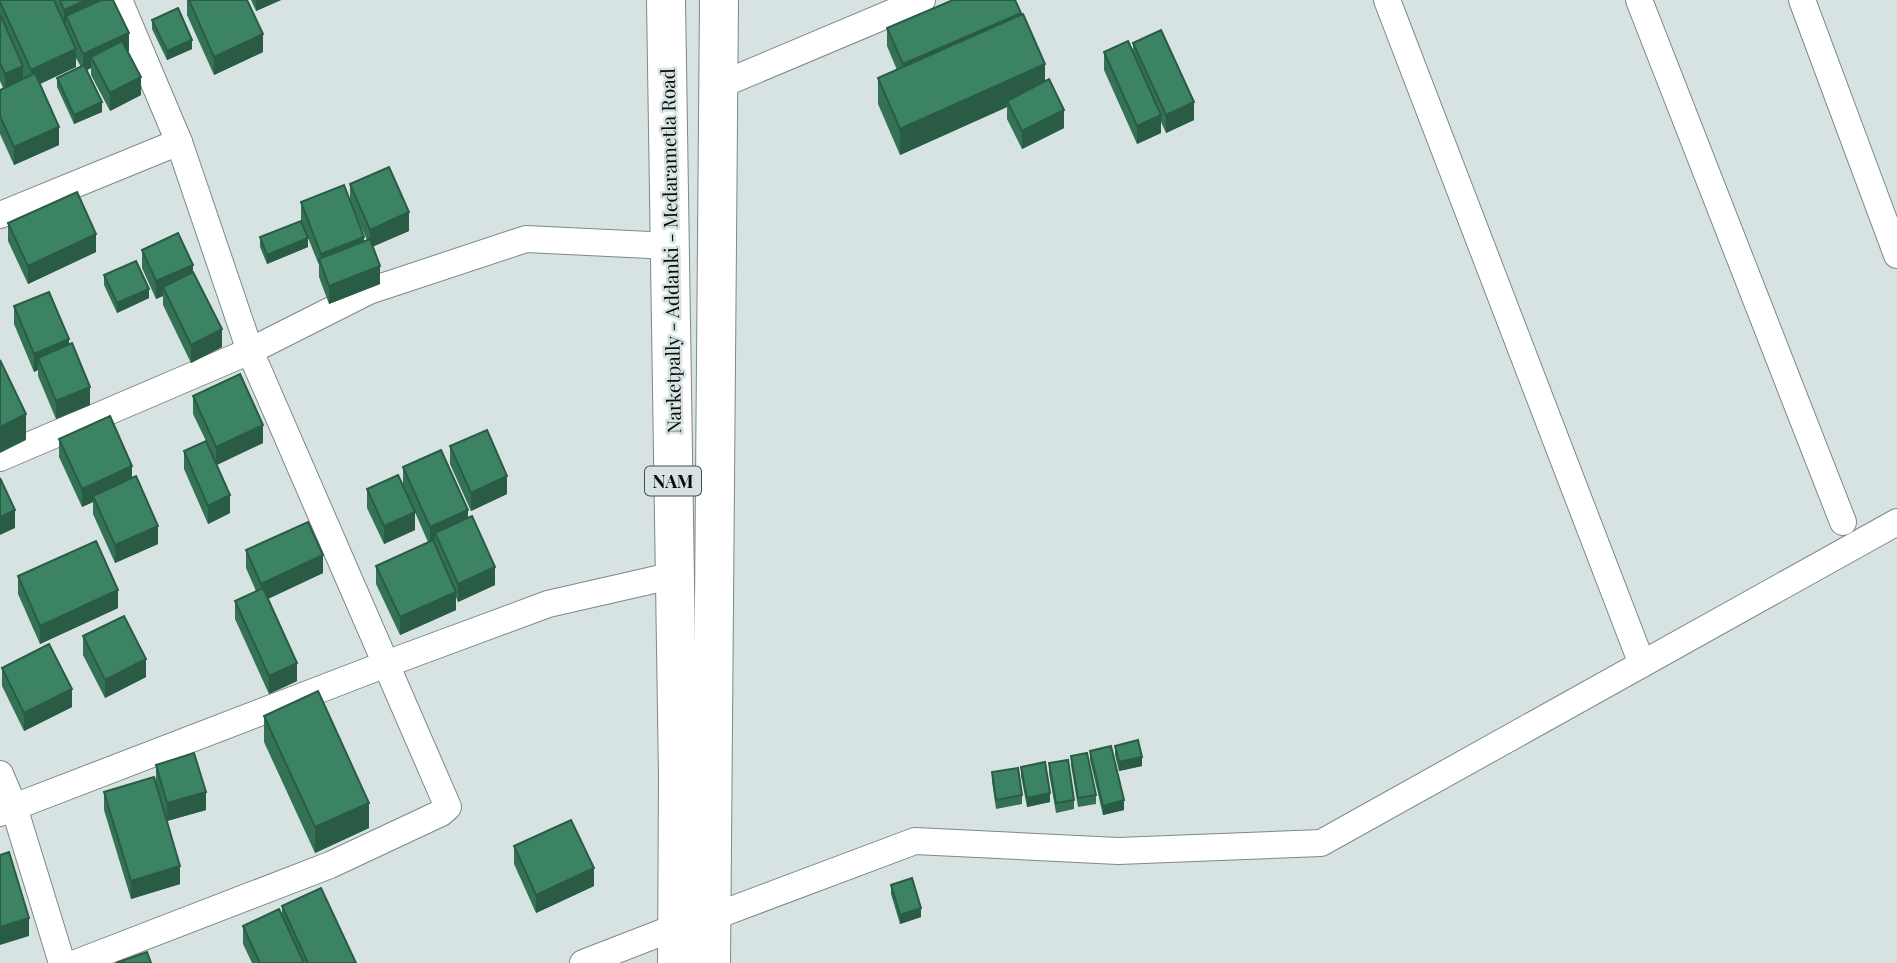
<svg xmlns="http://www.w3.org/2000/svg" width="1897" height="963" font-family="'Playfair Display',serif">
<style>
.lines{fill:none;stroke-linecap:round;stroke-linejoin:round}
.minor-casing{stroke:#7d8888;stroke-width:28}
.trunk-casing{stroke:#7d8888;stroke-width:40}
.minor{stroke:#fff;stroke-width:26}
.trunk{stroke:#fff;stroke-width:38}
.wall{fill:#347155;fill-rule:evenodd}
.shaded-wall{fill:#2a5c45}
.building{fill:#3c8363;stroke:#2a5c45;stroke-width:2}
.labels{text-anchor:middle;dominant-baseline:central;stroke-width:5;stroke-linejoin:round;paint-order:stroke}
.shield{fill:#d7e3e2;stroke:#474c4c;stroke-width:2}
.shield-label{font-size:18px;font-weight:bold;fill:#090c0c}
.street-label{font-size:19px;fill:#090c0c;stroke:#d7e3e2}
</style>
<rect width="100%" height="100%" fill="#d7e3e2"/>
<g class="lines">
<g class="minor-casing">
<g id="minor">
<polyline points="1387,0 1642,664"/>
<polyline points="1639,0 1843,522"/>
<polyline points="1802,0 1897,255"/>
<polyline points="718,86 922,0"/>
<polyline points="0,215 179,142"/>
<polyline points="0,458 250,351 369,291 526,239 670,246"/>
<polyline points="0,774 14,807 0,813"/>
<polyline points="710,918 915,841 1118,851 1321,843 1897,522"/>
<polyline points="62,963 14,807 386,664 548,604 675,575"/>
<polyline points="76,963 330,865 441,813 448,807 250,351 179,142 119,0"/>
<polyline points="583,963 676,927"/>
</g>
</g>
<g class="trunk-casing">
<g id="trunk">
<polyline points="666,0 678,777 677,963"/>
<polyline points="711,963 719,0"/>
</g>
</g>
<use href="#minor" class="minor"/>
<use href="#trunk" class="trunk"/>
</g>
<g class="wall">
<polygon points="0,0 113,0 141,95 110,111 91,75 91,68 87,70 102,112 74,124 57,87 57,78 81,67 76,58 76,67 40,84 59,145 14,165 0,134 0,90 3,88 0,81"/>
<polygon points="187,0 247,0 263,52 214,75 187,15"/>
<polygon points="251,0 281,0 256,11"/>
<polygon points="1021,16 1045,81 1064,128 1022,149 1007,119 1007,107 900,155 878,104 878,78 897,70 887,46 887,28"/>
<polygon points="152,20 192,49 167,60 152,29"/>
<polygon points="1133,43 1194,120 1166,133 1161,122 1161,133 1137,144 1104,70 1104,52 1133,52"/>
<path d="M350,184l59,47 -36,15 7,38 -51,20 -10,-27v-12l-11,-27v9l-41,17 -7,-17v-10l47,-2 -6,-15v-18l49,-1zM353,209l14,31 -3,1z"/>
<polygon points="8,223 96,252 28,284 8,241"/>
<polygon points="142,250 193,272 222,347 191,363 163,305 163,296 156,299 142,268"/>
<polygon points="104,275 149,298 117,313 104,285"/>
<polygon points="14,306 69,344 90,405 56,419 38,376 38,370 34,372 14,324"/>
<polygon points="193,396 263,443 217,465 230,513 208,524 184,469 184,451 206,441 193,414"/>
<polygon points="59,439 132,478 158,544 115,563 93,514 93,502 82,507 59,457"/>
<polygon points="450,446 507,494 471,511 450,464"/>
<polygon points="403,467 468,518 495,585 458,602 456,597 456,610 400,635 376,584 376,566 428,542 403,485"/>
<polygon points="367,489 415,530 384,544 367,508"/>
<polygon points="246,550 323,573 268,599 297,681 269,694 235,619 235,601 256,591 246,568"/>
<polygon points="18,576 118,608 40,644 18,594"/>
<polygon points="83,636 146,677 105,698 83,655"/>
<polygon points="2,668 72,707 24,731 2,686"/>
<polygon points="264,716 369,828 315,853 264,742"/>
<polygon points="1115,746 1142,766 1119,771 1115,755"/>
<polygon points="1090,751 1124,810 1103,815 1090,760"/>
<polygon points="1071,756 1096,795 1096,804 1078,807 1071,765"/>
<polygon points="1049,763 1074,800 1074,809 1056,813 1049,773"/>
<polygon points="156,765 206,810 167,821 156,783"/>
<polygon points="1021,767 1050,802 1027,807 1021,776"/>
<polygon points="992,772 1022,795 1022,804 996,809 992,781"/>
<polygon points="104,792 180,884 131,899 104,810"/>
<polygon points="514,846 594,886 536,913 514,864"/>
<polygon points="891,885 921,917 900,924 891,894"/>
<polygon points="282,906 356,963 252,963 243,944 243,926 282,915"/>
</g>
<g class="shaded-wall">
<polygon points="86,0 107,0 66,16 66,27 64,28 64,10"/>
<polygon points="256,0 281,0 256,11"/>
<polygon points="1021,13 1021,31 903,82 903,64"/>
<polygon points="129,33 129,51 96,66 91,57 91,68 83,72 83,54"/>
<polygon points="263,34 263,52 214,75 214,57"/>
<polygon points="192,40 192,49 167,60 167,51"/>
<polygon points="76,49 76,67 31,88 31,70"/>
<polygon points="1045,64 1045,90 1007,101 1007,107 900,155 900,129"/>
<polygon points="23,66 23,84 5,92 5,74"/>
<polygon points="141,77 141,95 110,111 110,93"/>
<polygon points="102,102 102,112 74,124 74,115"/>
<polygon points="1194,102 1194,120 1166,133 1166,115"/>
<polygon points="1064,110 1064,128 1022,149 1022,131"/>
<polygon points="1161,115 1161,133 1137,144 1137,126"/>
<polygon points="59,127 59,145 14,165 14,147"/>
<polygon points="409,212 409,231 370,248 370,230"/>
<polygon points="96,234 96,252 28,284 28,266"/>
<polygon points="364,237 364,255 321,266 321,254"/>
<polygon points="308,238 308,247 267,264 267,255"/>
<polygon points="193,265 193,283 163,287 163,296 156,299 156,281"/>
<polygon points="380,266 380,284 329,304 329,286"/>
<polygon points="149,289 149,298 117,313 117,303"/>
<polygon points="222,329 222,347 191,363 191,345"/>
<polygon points="69,339 69,357 38,358 38,370 34,372 34,354"/>
<polygon points="90,387 90,405 56,419 56,401"/>
<polygon points="26,414 26,440 0,453 0,427"/>
<polygon points="263,425 263,443 216,465 216,447"/>
<polygon points="132,466 132,484 93,496 93,502 82,507 82,489"/>
<polygon points="507,476 507,494 471,511 471,493"/>
<polygon points="230,495 230,513 208,524 208,506"/>
<polygon points="15,510 15,528 0,535 0,517"/>
<polygon points="468,510 468,528 435,533 435,543 430,545 430,527"/>
<polygon points="415,512 415,530 384,544 384,526"/>
<polygon points="158,526 158,544 115,563 115,545"/>
<polygon points="323,555 323,573 261,602 261,584"/>
<polygon points="495,567 495,585 458,602 458,584"/>
<polygon points="118,590 118,608 40,644 40,626"/>
<polygon points="456,592 456,610 400,635 400,617"/>
<polygon points="146,659 146,677 105,698 105,680"/>
<polygon points="297,663 297,681 269,694 269,676"/>
<polygon points="72,689 72,707 24,731 24,713"/>
<polygon points="1142,757 1142,766 1119,771 1119,762"/>
<polygon points="206,792 206,810 167,821 167,803"/>
<polygon points="1050,793 1050,802 1027,807 1027,798"/>
<polygon points="1124,800 1124,810 1103,815 1103,806"/>
<polygon points="369,803 369,828 315,853 315,827"/>
<polygon points="180,866 180,884 131,899 131,881"/>
<polygon points="594,868 594,886 536,913 536,895"/>
<polygon points="921,908 921,917 900,924 900,915"/>
<polygon points="29,918 29,936 0,945 0,927"/>
</g>
<g class="building">
<polygon points="0,0 54,0 76,49 31,70 0,2"/>
<polygon points="60,0 86,0 64,10"/>
<polygon points="101,0 113,0 129,33 83,54 66,16"/>
<polygon points="189,0 247,0 263,34 214,57"/>
<polygon points="953,0 1015,0 1021,13 903,64 887,28"/>
<polygon points="178,8 192,40 167,51 152,20"/>
<polygon points="0,14 23,66 5,74 0,63"/>
<polygon points="1023,14 1045,64 900,129 878,78"/>
<polygon points="1161,30 1194,102 1166,115 1133,43"/>
<polygon points="122,41 141,77 110,93 91,57"/>
<polygon points="1128,41 1161,115 1137,126 1104,52"/>
<polygon points="84,65 102,102 74,115 57,78"/>
<polygon points="35,73 59,127 14,147 0,116 0,90"/>
<polygon points="1049,79 1064,110 1022,131 1007,101"/>
<polygon points="389,167 409,212 370,230 350,184"/>
<polygon points="344,185 364,237 321,254 301,202"/>
<polygon points="77,192 96,234 28,266 8,223"/>
<polygon points="301,221 308,238 267,255 260,237"/>
<polygon points="178,233 193,265 156,281 142,250"/>
<polygon points="370,239 380,266 329,286 319,259"/>
<polygon points="136,261 149,289 117,303 104,275"/>
<polygon points="193,272 222,329 191,345 163,287"/>
<polygon points="49,292 69,339 34,354 14,306"/>
<polygon points="72,343 90,387 56,401 38,358"/>
<polygon points="0,360 26,414 0,427"/>
<polygon points="240,374 263,425 216,447 193,396"/>
<polygon points="110,416 132,466 82,489 59,439"/>
<polygon points="487,430 507,476 471,493 450,446"/>
<polygon points="206,441 230,495 208,506 184,451"/>
<polygon points="441,450 468,510 430,527 403,467"/>
<polygon points="398,475 415,512 384,526 367,489"/>
<polygon points="136,476 158,526 115,545 93,496"/>
<polygon points="0,478 15,510 0,517"/>
<polygon points="472,516 495,567 458,584 435,533"/>
<polygon points="308,522 323,555 261,584 246,550"/>
<polygon points="433,540 456,592 400,617 376,566"/>
<polygon points="96,541 118,590 40,626 18,576"/>
<polygon points="263,588 297,663 269,676 235,601"/>
<polygon points="124,616 146,659 105,680 83,636"/>
<polygon points="49,644 72,689 24,713 2,668"/>
<polygon points="318,691 369,803 315,827 264,716"/>
<polygon points="1138,740 1142,757 1119,762 1115,746"/>
<polygon points="1111,746 1124,800 1103,806 1090,751"/>
<polygon points="194,753 206,792 167,803 156,765"/>
<polygon points="1087,753 1096,795 1078,798 1071,756"/>
<polygon points="1068,760 1074,800 1056,803 1049,763"/>
<polygon points="1045,762 1050,793 1027,798 1021,767"/>
<polygon points="1018,768 1022,795 996,800 992,772"/>
<polygon points="154,777 180,866 131,881 104,792"/>
<polygon points="571,820 594,868 536,895 514,846"/>
<polygon points="9,852 29,918 0,927 0,855"/>
<polygon points="912,878 921,908 900,915 891,885"/>
<polygon points="321,888 356,963 308,963 282,906"/>
<polygon points="279,909 304,963 260,963 243,926"/>
<polygon points="147,952 151,963 116,963"/>
</g>
<g class="labels">
<rect class="shield" x="645" y="466.5" width="56" height="29" rx="5"/>
<g class="shield-label">
<text x="673" y="481">NAM</text>
</g>
<g class="street-label">
<text transform="translate(670 251) rotate(-91)">Narketpally - Addanki - Medarametla Road</text>
</g>
</g>
</svg>
